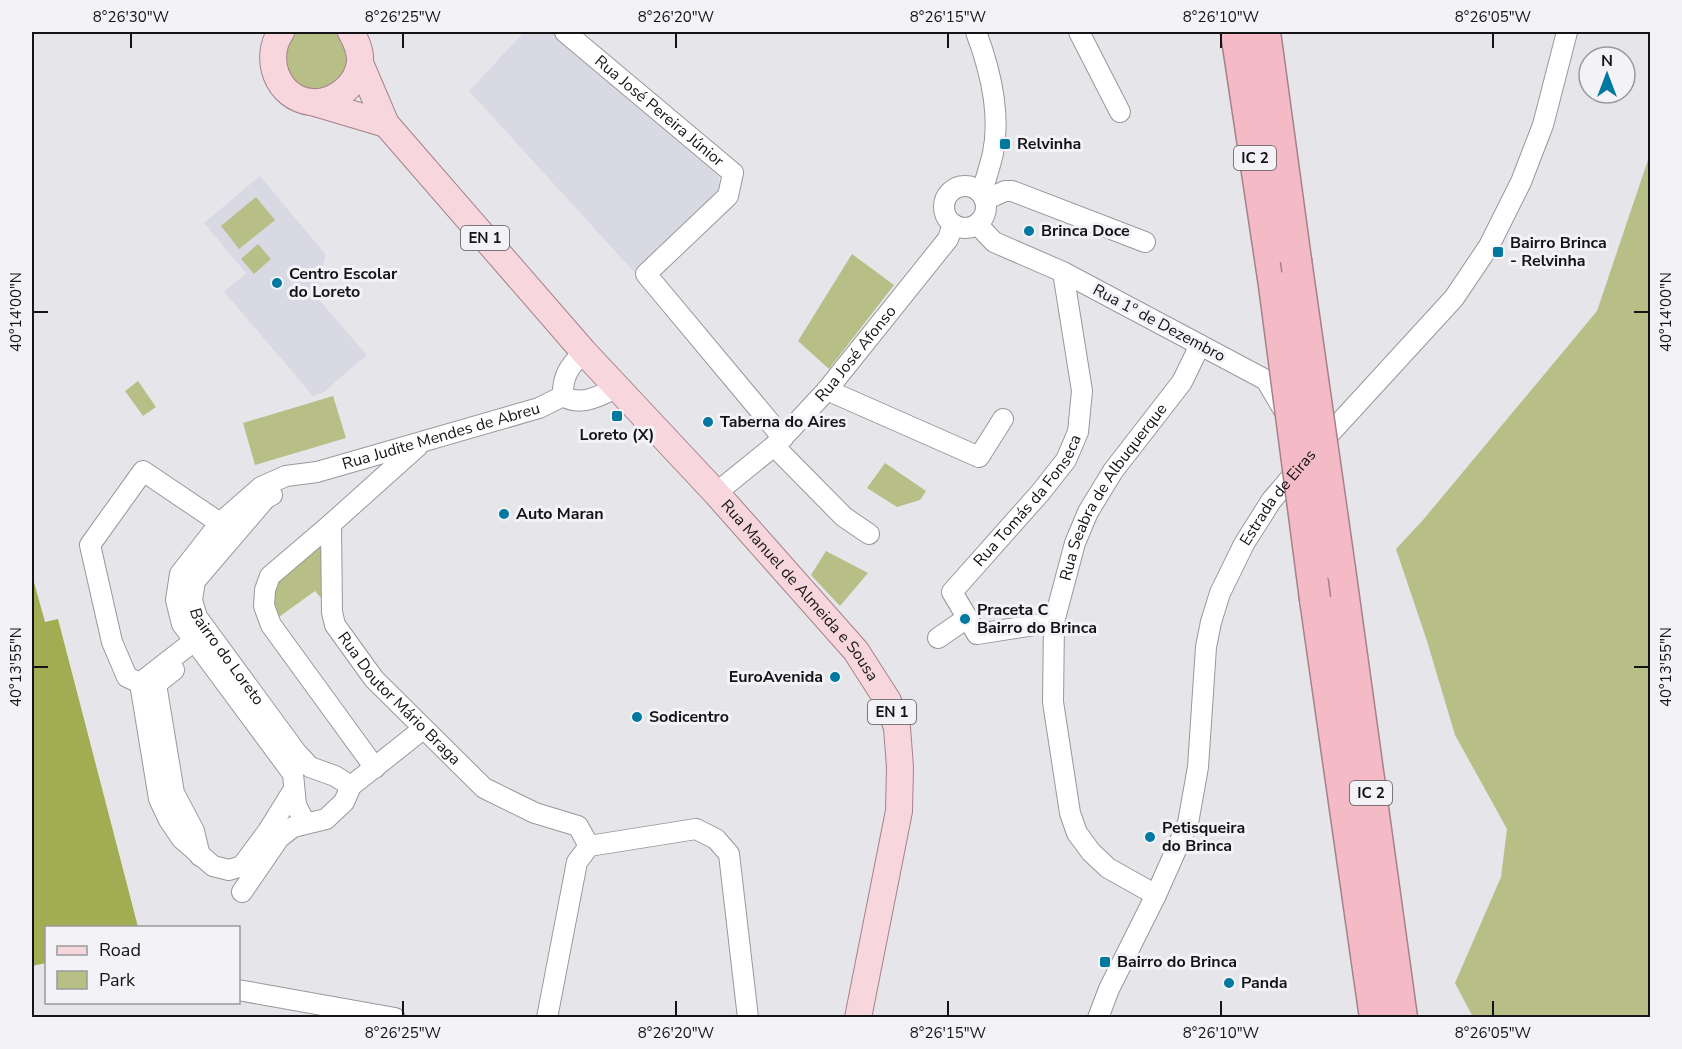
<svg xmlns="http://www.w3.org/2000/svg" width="1682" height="1049" font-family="'Nunito Sans',sans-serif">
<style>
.built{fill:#d9d9e4}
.green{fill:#b7bf87}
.forest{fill:#a1ac53}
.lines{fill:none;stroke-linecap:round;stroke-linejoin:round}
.minor-casing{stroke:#98989c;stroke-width:22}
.major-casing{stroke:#a68189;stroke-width:28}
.highway-casing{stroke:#a68189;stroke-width:33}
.minor{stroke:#fff;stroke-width:20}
.major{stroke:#f8d6dd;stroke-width:26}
.highway{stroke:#f4bbc7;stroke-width:30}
.highway-bridge-casing{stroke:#a68189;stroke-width:33;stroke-linecap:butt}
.highway-bridge{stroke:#f4bbc7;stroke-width:30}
.ticks{fill:none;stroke:#141416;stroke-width:2}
.poi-dot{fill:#0078a0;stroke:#f3f3f7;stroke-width:2}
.labels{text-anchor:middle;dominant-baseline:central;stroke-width:6;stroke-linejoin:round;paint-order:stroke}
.shield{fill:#f3f3f7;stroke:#57575a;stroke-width:1.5}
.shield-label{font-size:15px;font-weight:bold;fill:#141416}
.street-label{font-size:16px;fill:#141416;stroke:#f3f3f7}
.poi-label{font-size:16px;font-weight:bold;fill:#141416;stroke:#f3f3f7;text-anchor:start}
.neatline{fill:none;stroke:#141416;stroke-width:2}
.ticks-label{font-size:15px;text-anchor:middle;fill:#141416}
</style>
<rect width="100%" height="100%" fill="#e6e6ea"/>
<g class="built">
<polygon points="524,32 553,32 716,171 719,176 719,187 716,194 635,273 469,91"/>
<polygon points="260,176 326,255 315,295 367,355 324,392 313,396 224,292 246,273 204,223"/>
</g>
<g class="green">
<polygon points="292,32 341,32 352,59 334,88 311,92 291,81 282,48"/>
<polygon points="1650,154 1650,1017 1473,1017 1455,983 1501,877 1507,829 1455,735 1427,641 1396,549 1423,520 1597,311"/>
<polygon points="256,197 275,220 239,249 221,226"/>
<polygon points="258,244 271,259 254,274 241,259"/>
<polygon points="852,254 894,285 829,369 798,341"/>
<polygon points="138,381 156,407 143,416 125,391"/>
<polygon points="333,396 346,438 255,465 243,423"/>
<polygon points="885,463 926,491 920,500 897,507 867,488"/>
<polygon points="325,536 327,593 321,598 315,591 276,619 269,605 273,579"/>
<polygon points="826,551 868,573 840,606 811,575"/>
</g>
<polygon class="forest" points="32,575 45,622 58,619 138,927 46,928 46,963 32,966"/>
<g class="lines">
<g class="minor-casing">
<g id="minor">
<path id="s1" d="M565,32l168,141 -5,23 -82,78 137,164"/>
<path d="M976,32c14,37 25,81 17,121 -3,14 -8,27 -11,40"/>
<polyline points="1079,32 1120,112"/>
<circle cx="965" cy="207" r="21"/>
<polyline points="985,200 1005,191 1012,191 1145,242"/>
<polyline points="977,224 994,242 1063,272 1266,380 1286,414"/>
<polyline points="827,390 979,457 1003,419"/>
<path d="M563,396c18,11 36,0 53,-8"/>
<path d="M563,396c-1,-20 7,-31 21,-44"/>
<path id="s2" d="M418,446l-87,78 1,88 3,13 39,54 110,109 51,25 43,13 11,20"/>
<polyline points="774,446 844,517 869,534"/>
<path id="s3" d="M716,493l58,-47 15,-15 38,-41 121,-151 5,-15"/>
<path id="s4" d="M272,495l-6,3 -71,83 -3,19 5,17 99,135 14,15 25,9 16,10"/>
<polyline points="331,524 270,576 265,590 264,606 271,625 375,768"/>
<path id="s5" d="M1054,622l-77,12 -25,-42 88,-99 26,-33 12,-28 4,-41 -19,-119"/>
<polyline points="938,638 967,618"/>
<polyline points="194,641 140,683 127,677 112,642 90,545 143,471 220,523"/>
<polyline points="174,670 156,684 174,793 194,831 200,856"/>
<polyline points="140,683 159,799 169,820 182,839 213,866 229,870 242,866 268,831 294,789"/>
<path id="s6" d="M305,823l-9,-18 -3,-31 -111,-150 -6,-24 4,-26 40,-51 41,-36 25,-11 31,-4 222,-64 24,-12"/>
<polyline points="242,892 279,838 293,827 326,819 344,802 351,786 423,729"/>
<path id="s7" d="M1156,895l-48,-27 -17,-16 -14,-19 -7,-20 -17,-111 1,-80 21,-79 13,-31 25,-41 69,-89 18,-37"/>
<polyline points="238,990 395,1018"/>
<polyline points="547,1018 577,862 589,846 696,829 716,839 729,854 748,1018"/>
<path id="s8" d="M1098,1018l11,-29 47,-94 32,-72 10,-56 8,-120 5,-25 9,-29 24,-49 27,-43 40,-47 143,-156 35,-52 32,-64 22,-57 24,-93"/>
</g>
</g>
<g class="major-casing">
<g id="major">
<path d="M281,32c-18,26 -4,66 30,70 23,2 47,-17 49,-40 1,-11 -4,-21 -9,-30"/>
<path id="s9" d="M360,63l26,61 198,228 132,141 140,158 32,50 9,27 3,39 -1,44 -41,207"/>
<polyline points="312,102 386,124"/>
</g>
</g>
<g class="highway-casing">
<g id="highway">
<polyline points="1236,32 1274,285"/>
<polyline points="1265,32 1296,260"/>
<polyline points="1340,569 1402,1018"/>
<polyline points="1315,599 1375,1018"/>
</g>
</g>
<use href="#minor" class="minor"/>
<use href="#major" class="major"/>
<use href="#highway" class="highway"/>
<g class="highway-bridge-casing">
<g id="highway-bridge">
<polyline points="1296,260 1340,569"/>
<polyline points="1274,285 1315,599"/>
</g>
</g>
<use href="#highway-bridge" class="highway-bridge"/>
</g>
<path class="ticks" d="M131,33v15M403,33v15M676,33v15M948,33v15M1221,33v15M1493,33v15M33,312h15M1634,312h15M33,667h15M1634,667h15M403,1001v15M676,1001v15M948,1001v15M1221,1001v15M1493,1001v15"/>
<g class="poi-dot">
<rect x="999" y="138" width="12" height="12" rx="3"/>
<circle cx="1029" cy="231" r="6"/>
<rect x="1492" y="246" width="12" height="12" rx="3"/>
<circle cx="277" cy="283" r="6"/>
<rect x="611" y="410" width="12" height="12" rx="3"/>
<circle cx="708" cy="422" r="6"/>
<circle cx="504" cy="514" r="6"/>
<circle cx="965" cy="619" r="6"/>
<circle cx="835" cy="677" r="6"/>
<circle cx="637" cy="717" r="6"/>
<circle cx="1150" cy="837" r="6"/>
<rect x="1099" y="956" width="12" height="12" rx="3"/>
<circle cx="1229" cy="983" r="6"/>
</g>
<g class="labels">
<g class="shield">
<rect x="1234" y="146" width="42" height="24" rx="4.5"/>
<rect x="461" y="226" width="48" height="24" rx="4.5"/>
<rect x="868" y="700" width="48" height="24" rx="4.5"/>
<rect x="1350" y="781" width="42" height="24" rx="4.5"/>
</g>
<g class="shield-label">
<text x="1255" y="158">IC 2</text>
<text x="485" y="238">EN 1</text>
<text x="892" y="712">EN 1</text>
<text x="1371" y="793">IC 2</text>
</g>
<g class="street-label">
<text stroke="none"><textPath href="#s1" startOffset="123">Rua José Pereira Júnior</textPath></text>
<text transform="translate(1159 323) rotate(28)">Rua 1º de Dezembro</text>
<text stroke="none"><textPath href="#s3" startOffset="198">Rua José Afonso</textPath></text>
<text stroke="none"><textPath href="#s6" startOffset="596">Rua Judite Mendes de Abreu</textPath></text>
<text stroke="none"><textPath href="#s7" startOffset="460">Rua Seabra de Albuquerque</textPath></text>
<text stroke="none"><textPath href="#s5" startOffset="246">Rua Tomás da Fonseca</textPath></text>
<text stroke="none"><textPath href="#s8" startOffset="560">Estrada de Eiras</textPath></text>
<text stroke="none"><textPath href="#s9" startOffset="690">Rua Manuel de Almeida e Sousa</textPath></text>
<text stroke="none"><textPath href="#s4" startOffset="202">Bairro do Loreto</textPath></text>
<text stroke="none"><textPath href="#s2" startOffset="316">Rua Doutor Mário Braga</textPath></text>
</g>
<g class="poi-label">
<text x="1017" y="144">Relvinha</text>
<text x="1041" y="231">Brinca Doce</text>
<text x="1510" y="243">Bairro Brinca<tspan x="1510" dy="18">- Relvinha</tspan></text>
<text x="289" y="274">Centro Escolar<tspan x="289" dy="18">do Loreto</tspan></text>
<text x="720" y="422">Taberna do Aires</text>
<text x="617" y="435" text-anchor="middle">Loreto (X)</text>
<text x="516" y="514">Auto Maran</text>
<text x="977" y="610">Praceta C<tspan x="977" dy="18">Bairro do Brinca</tspan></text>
<text x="823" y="677" text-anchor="end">EuroAvenida</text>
<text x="649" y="717">Sodicentro</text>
<text x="1162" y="828">Petisqueira<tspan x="1162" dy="18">do Brinca</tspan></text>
<text x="1117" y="962">Bairro do Brinca</text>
<text x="1241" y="983">Panda</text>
</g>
</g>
<rect width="1682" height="1049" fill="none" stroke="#f3f3f7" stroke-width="66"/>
<rect x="45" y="926" width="195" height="78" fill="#f3f3f7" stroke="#9a9a9d" stroke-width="1.5"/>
<rect x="57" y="946" width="30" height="9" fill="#f8d6dd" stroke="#9a9a9d" stroke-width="1.5"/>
<text x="99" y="956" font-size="18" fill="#141416">Road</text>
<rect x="57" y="971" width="30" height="18" fill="#b7bf87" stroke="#9a9a9d" stroke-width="1.5"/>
<text x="99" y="986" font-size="18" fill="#141416">Park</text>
<g transform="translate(1607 75)"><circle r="28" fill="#f3f3f7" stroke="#9a9a9d" stroke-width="1.5"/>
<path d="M0-4.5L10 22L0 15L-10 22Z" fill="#0078a0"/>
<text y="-9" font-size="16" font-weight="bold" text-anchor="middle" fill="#141416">N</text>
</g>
<rect x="33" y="33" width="1616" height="983" class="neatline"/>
<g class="ticks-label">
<text x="131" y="22">8°26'30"W</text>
<text x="403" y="22">8°26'25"W</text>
<text x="676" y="22">8°26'20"W</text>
<text x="948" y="22">8°26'15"W</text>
<text x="1221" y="22">8°26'10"W</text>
<text x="1493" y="22">8°26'05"W</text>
<text transform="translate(16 312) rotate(-90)" y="5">40°14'00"N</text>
<text transform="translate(1666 312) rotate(-90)" y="5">40°14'00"N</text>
<text transform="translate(16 667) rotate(-90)" y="5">40°13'55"N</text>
<text transform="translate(1666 667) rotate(-90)" y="5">40°13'55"N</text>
<text x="403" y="1038">8°26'25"W</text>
<text x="676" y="1038">8°26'20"W</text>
<text x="948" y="1038">8°26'15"W</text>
<text x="1221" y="1038">8°26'10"W</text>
<text x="1493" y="1038">8°26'05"W</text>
</g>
</svg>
